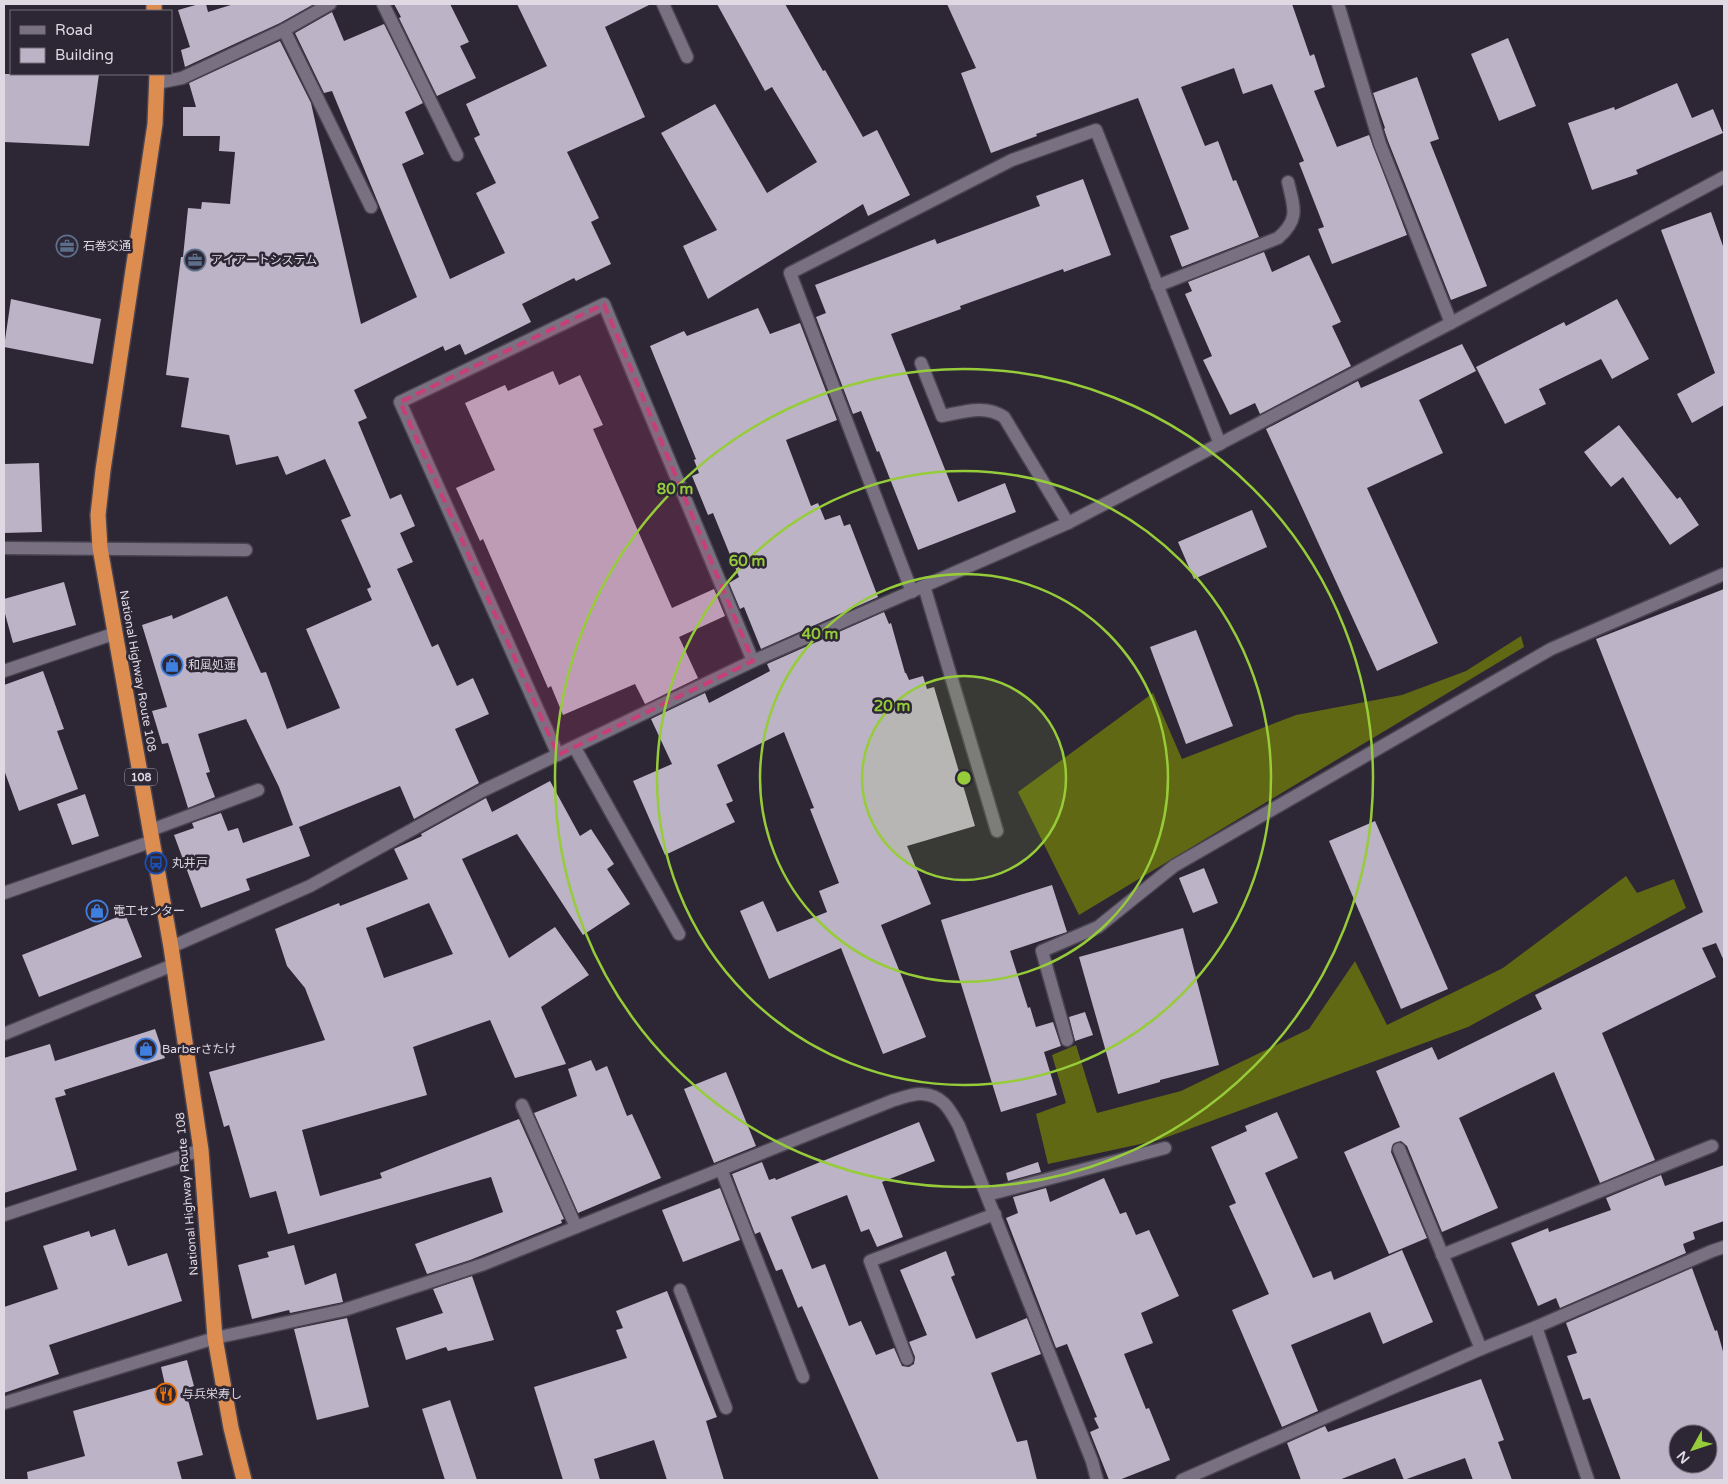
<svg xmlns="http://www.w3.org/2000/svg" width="1728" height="1484" font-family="'Varela Round','Noto Sans JP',sans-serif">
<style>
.forest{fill:#616814}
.building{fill:#bcb3c6;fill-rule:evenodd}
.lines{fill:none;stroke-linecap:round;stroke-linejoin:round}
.minor-casing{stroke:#494450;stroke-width:15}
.highway-casing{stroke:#494450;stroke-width:18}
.minor{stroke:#797182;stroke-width:12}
.highway{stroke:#de8d51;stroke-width:15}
.marked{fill:#c83f76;fill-opacity:0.2;stroke:#c83f76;stroke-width:4;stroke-dasharray:10 6;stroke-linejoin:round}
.ring{fill:none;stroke:#96cc39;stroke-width:2.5}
.labels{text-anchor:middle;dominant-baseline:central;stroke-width:5;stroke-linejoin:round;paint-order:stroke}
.shield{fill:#2d2635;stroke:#a9a3af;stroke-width:1}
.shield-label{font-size:11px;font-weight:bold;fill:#ded9e3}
.poi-label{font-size:12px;fill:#ded9e3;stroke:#2d2635;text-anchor:start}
.street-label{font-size:12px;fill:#ded9e3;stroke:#2d2635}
.centre{fill:#96cc39;stroke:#2d2635;stroke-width:2.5}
.ring-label{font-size:15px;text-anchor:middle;font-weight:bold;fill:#96cc39;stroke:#2d2635;stroke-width:5;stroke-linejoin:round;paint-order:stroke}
</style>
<rect width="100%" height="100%" fill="#2d2635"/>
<g class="forest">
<polygon points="1521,636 1524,647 1079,915 1018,792 1153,693 1182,759 1296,715 1402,695 1466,671"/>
<polygon points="1626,876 1637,893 1674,879 1686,908 1468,1027 1159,1140 1048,1164 1036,1114 1066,1103 1052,1055 1076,1045 1097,1113 1181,1091 1309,1029 1355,961 1387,1025 1503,968"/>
</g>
<g class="building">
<polygon points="199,4 206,4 208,12 234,4 314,4 280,23 185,67 181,50 190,47 178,10"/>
<polygon points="394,4 450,4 469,42 460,46 476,78 437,96 399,18 401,17"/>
<polygon points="517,4 651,4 605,27 645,117 567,152 599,218 591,222 611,264 576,281 574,278 522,304 531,322 465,355 460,344 445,351 443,346 354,390 367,418 358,422 390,499 401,494 415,526 400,533 413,562 397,569 432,647 438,644 457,686 473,678 489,714 455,729 479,783 414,819 400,786 299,827 310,856 246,879 250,890 201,908 174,835 194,828 192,823 221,813 228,831 238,828 243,843 293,825 279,787 246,719 198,734 210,772 206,773 215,797 188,808 168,743 162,744 152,711 167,707 142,625 172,615 173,619 227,596 261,673 266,672 287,729 340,708 306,629 372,600 367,589 371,587 341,520 351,516 325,459 286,475 278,456 236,465 229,435 181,427 189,378 166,375 181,257 183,257 188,208 201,209 202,202 230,204 235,152 219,151 220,136 183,136 183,107 196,107 189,83 280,41 311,103 361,324 417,297 332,91 324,93 295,33 332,12 344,41 384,24 423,103 405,112 424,154 402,164 450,279 505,253 476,193 496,183 474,138 480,135 466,104 547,66"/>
<polygon points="717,4 785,4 823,71 825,70 863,137 877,130 910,195 868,216 863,204 708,299 683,246 717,230 661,133 715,104 767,193 817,162 772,87 765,91"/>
<polygon points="947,4 1292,4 1310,56 1314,54 1325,87 1314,91 1337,147 1369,135 1407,235 1332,264 1318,229 1324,227 1299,163 1304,161 1272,84 1243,94 1234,68 1181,87 1205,146 1218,141 1233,181 1236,180 1259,237 1182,267 1170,236 1189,229 1138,98 1036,134 1037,136 991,153 961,73 976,68"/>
<polygon points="1508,38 1536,106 1499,121 1471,54"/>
<polygon points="4,74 99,74 89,146 4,142"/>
<polygon points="1417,77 1439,139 1430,142 1487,286 1451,300 1388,141 1384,129 1385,128 1373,93"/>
<polygon points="1677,83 1692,118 1713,109 1723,133 1636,170 1638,174 1592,190 1568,123 1614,107 1615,110"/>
<polygon points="1083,179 1111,255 1064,272 1063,269 960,306 961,309 891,334 958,502 1005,483 1016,512 918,550 879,451 877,452 861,411 853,414 816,317 826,313 815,285 935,239 937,244 1040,206 1036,196"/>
<polygon points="1711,212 1724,249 1724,405 1692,423 1677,394 1715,373 1661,230"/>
<polygon points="1264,252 1272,272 1309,255 1341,322 1332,326 1351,366 1260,414 1255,403 1230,415 1203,360 1212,356 1185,294 1192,291 1188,282"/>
<polygon points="11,299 101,319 93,364 4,347"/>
<polygon points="1617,299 1649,359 1612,379 1601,359 1539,389 1546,404 1505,424 1476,367 1564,322 1566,326"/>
<polygon points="758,308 770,334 800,323 837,420 786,440 811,506 818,503 825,520 840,515 844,526 850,524 878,597 761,649 744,607 740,609 729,583 739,577 713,513 708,515 692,476 699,473 694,460 696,459 650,346 684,331 687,336"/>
<polygon points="1462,344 1476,371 1419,400 1443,453 1367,488 1438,643 1377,671 1266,429 1358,381 1361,388"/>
<polygon points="553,371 559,385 580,375 603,425 593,429 672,608 714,589 725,616 679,637 698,678 645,704 635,684 563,715 551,686 548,688 483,539 480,541 456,488 495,470 465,403 505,385 508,391"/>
<polygon points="1619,425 1677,499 1680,497 1699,525 1670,545 1623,477 1611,487 1584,452"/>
<polygon points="39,463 42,532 4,533 4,464"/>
<polygon points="1252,510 1267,547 1194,579 1178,542"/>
<polygon points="64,582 76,625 13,643 4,610 4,599"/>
<polygon points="1724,589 1724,961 1716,943 1702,948 1716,977 1602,1033 1655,1160 1600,1183 1554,1072 1459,1118 1498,1208 1442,1232 1407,1146 1401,1141 1393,1144 1391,1152 1427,1238 1389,1254 1344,1152 1400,1127 1376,1071 1432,1047 1438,1060 1542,1009 1535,995 1703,912 1596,639"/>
<polygon points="884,612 889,624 891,623 905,673 906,673 909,680 923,676 927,689 934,687 975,826 907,846 931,904 881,925 926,1037 883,1054 841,948 769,979 740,911 763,901 777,932 827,912 819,891 839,883 810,809 814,808 784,732 717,765 733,801 726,804 735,822 665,855 633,781 672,764 651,719 705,693 709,703 770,671 767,664"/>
<polygon points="1196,630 1233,726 1186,744 1150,647"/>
<polygon points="43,671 64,729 57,731 78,789 19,811 4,770 4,685"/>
<path d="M550,781l30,55 11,-7 23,35 -7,5 23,35 -47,31 -66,-101 -55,25 47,99 46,-31 34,48 -48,32 25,57 -51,14 -25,-58 -77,27 14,48 -125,35 18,66 62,-18 -2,-5 139,-54 45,100 -3,1 1,3 -92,37 -43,14 -12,-30 88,-32 -12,-35 -203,57 -12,-43 -26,7 -21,-73 -5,2 -15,-55 116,-32 -20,-52 -18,-22 -12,-37 64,-26 1,3 68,-27 -14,-30 28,-13 -1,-2 65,-36 6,14zM429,903l24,51 -69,24 -18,-50z"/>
<polygon points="85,794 99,836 72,845 57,804"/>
<polygon points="1375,821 1448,989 1401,1009 1329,841"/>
<polygon points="1204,868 1218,903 1193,913 1179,878"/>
<polygon points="1052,885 1067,932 1010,951 1028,1008 1030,1007 1036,1027 1053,1022 1061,1046 1044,1052 1057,1095 1001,1112 941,920"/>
<polygon points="125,914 142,957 39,997 22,955"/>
<polygon points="1183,928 1219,1065 1160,1080 1160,1082 1118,1094 1079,957"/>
<polygon points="1085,1012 1093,1035 1075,1041 1069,1017"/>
<polygon points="155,1029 165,1058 64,1090 66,1095 55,1098 77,1170 4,1193 4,1058 50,1044 55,1061"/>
<polygon points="591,1060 596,1071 607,1066 627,1116 632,1114 661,1178 578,1213 534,1113 577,1096 568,1069"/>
<polygon points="726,1072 756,1146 714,1163 684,1089"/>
<polygon points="1277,1112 1298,1158 1265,1173 1313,1278 1331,1271 1334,1280 1402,1250 1433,1322 1383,1344 1370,1312 1291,1345 1318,1411 1282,1427 1232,1310 1269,1294 1229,1206 1236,1203 1211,1147 1247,1131 1245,1126"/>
<polygon points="919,1122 935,1161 882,1182 903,1237 877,1247 869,1229 861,1232 847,1195 791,1217 812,1269 825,1264 849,1326 861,1321 876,1355 894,1348 902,1366 909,1367 914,1364 915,1357 909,1342 927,1335 900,1270 946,1251 955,1275 951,1277 976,1339 1027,1318 1041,1354 991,1373 1017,1442 1027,1440 1037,1480 879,1480 802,1306 798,1308 782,1269 776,1271 760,1232 755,1234 732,1174 762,1162 769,1180 775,1178 776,1180"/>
<polygon points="1038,1162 1041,1172 1008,1181 1006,1173"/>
<polygon points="1724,1165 1724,1221 1693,1232 1695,1239 1683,1244 1686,1253 1560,1308 1556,1298 1538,1306 1511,1243 1548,1228 1549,1232 1611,1210 1606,1198 1661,1175 1665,1186"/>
<polygon points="1104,1178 1120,1214 1126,1212 1136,1235 1149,1230 1179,1296 1141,1313 1153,1343 1124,1354 1146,1409 1149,1408 1170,1460 1119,1480 1109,1480 1090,1432 1099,1428 1094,1418 1097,1417 1067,1344 1056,1348 1006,1218 1018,1213 1013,1197 1046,1188 1050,1202"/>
<polygon points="720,1188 740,1240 683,1262 662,1210"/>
<polygon points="115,1229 128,1266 167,1253 182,1301 49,1345 59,1374 4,1393 4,1307 58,1289 43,1246 89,1231 91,1237"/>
<polygon points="294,1245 305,1285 336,1273 343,1302 290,1313 289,1310 252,1319 238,1265 269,1257 267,1252"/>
<path d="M1692,1268l23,63 2,-1 7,25v125h-103l-31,-82 -7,2 -16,-44 10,-3 -11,-30zM1678,1434h30v30h-30z"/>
<polygon points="472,1276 494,1340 448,1351 446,1347 406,1360 396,1328 443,1313 433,1289"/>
<polygon points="667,1291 717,1417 706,1421 724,1480 667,1480 654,1440 594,1459 600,1480 563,1480 534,1387 627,1358 616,1330 623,1328 616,1311"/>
<polygon points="347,1318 369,1407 317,1420 294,1329"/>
<polygon points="187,1360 194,1386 185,1389 203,1455 177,1462 182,1480 28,1480 27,1472 85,1456 73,1411 165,1385 161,1367"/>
<polygon points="1481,1379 1504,1440 1498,1442 1512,1480 1473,1480 1465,1458 1404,1480 1395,1458 1339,1480 1301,1480 1287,1443 1325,1426 1328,1432"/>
<polygon points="450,1400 477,1480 445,1480 422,1409"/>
</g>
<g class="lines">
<g class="minor-casing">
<g id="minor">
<polyline points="383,4 457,155"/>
<polyline points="663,4 687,57"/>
<polyline points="1338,4 1380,144 1451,323"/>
<polyline points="284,30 371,207"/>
<polyline points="157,83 182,78 284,30 330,4"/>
<path d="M1157,286l121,-48c22,-19 16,-30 10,-56"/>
<path d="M921,363l21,53c21,-4 43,-12 62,1l64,106"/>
<polyline points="4,548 246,550"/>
<polyline points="924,586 997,831"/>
<polyline points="912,592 790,273 1012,160 1096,130 1220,444"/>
<polyline points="4,671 116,633"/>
<polyline points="575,748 679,934"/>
<polyline points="558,755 400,402 604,304 753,661"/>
<polyline points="151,830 258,790"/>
<polyline points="4,893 153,841"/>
<polyline points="171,947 310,886 482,791 753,661 1068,523 1451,323 1724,177"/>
<polyline points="4,1034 173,965"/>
<polyline points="1067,1040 1042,951 1098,927 1174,866 1551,649 1724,574"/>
<polyline points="522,1105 576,1227"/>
<polyline points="1399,1149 1481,1349"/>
<polyline points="721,1169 803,1377"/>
<polyline points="987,1195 1165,1148"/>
<polyline points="4,1215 201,1150"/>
<polyline points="1442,1255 1712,1146"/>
<polyline points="680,1290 726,1408"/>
<polyline points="1536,1327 1588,1480"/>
<polyline points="907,1359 870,1261 995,1214"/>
<path d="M4,1403l211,-65 129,-28 140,-46 410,-164c8,-2 19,-7 28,-6 21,1 28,16 37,32l133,335 5,19"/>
<polyline points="1182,1480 1481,1349 1536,1327 1712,1251 1724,1247"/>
</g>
</g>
<g class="highway-casing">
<g id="highway">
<polyline points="154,4 154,11"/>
<polyline points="157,74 155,124 103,470 98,515 100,548 171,947 201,1150 215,1338 231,1428 244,1480"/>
</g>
</g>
<use href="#minor" class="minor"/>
<use href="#highway" class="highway"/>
</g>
<path class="marked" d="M604,304l149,357 -195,94 -158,-353z"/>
<circle cx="964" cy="778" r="102" fill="#96cc39" fill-opacity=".12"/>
<g class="ring">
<circle cx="964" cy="778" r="102"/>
<circle cx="964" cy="778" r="204"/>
<circle cx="964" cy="778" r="307"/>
<circle cx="964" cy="778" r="409"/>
</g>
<defs>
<g id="office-ring" transform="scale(1.125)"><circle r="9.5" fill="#2d2635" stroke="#5c6f8a" stroke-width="1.5"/><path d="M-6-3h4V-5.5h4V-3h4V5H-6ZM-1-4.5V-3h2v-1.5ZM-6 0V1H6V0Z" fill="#5c6f8a"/></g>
<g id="shop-ring" transform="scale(1.125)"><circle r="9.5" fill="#2d2635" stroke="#3f7fe0" stroke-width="1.5"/><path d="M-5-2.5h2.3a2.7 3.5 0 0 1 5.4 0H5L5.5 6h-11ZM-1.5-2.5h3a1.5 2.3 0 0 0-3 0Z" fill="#3f7fe0"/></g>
<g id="bus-ring" transform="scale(1.125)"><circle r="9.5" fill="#2d2635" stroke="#1a4fb4" stroke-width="1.5"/><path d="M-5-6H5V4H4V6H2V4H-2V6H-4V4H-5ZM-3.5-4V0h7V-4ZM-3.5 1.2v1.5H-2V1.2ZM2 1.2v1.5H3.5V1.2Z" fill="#1a4fb4"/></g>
<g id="restaurant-ring" transform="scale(1.125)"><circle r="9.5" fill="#2d2635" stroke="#e8710a" stroke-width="1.5"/><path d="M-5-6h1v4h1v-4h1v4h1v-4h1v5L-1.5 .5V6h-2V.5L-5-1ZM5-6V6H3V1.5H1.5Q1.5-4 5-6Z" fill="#e8710a"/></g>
</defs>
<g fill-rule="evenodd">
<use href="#office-ring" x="67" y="246"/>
<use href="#office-ring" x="195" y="260"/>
<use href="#shop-ring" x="172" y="665"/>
<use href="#bus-ring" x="156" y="863"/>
<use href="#shop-ring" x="97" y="911"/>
<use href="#shop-ring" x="146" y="1049"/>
<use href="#restaurant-ring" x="166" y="1394"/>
</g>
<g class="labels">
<rect class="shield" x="125" y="768.5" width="32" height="17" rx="4"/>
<g class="shield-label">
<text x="141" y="777">108</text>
</g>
<g class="poi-label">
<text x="83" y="246">石巻交通</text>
<text x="211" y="260">アイアートシステム</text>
<text x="188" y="665">和風処蓮</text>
<text x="172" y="863">丸井戸</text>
<text x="113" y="911">電工センター</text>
<text x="162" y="1049">Barberさたけ</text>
<text x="182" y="1394">与兵栄寿し</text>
</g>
<g class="street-label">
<text transform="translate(138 671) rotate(80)">National Highway Route 108</text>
<text transform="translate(187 1194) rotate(-95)">National Highway Route 108</text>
</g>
</g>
<circle cx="964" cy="778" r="8" class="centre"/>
<g class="ring-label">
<text x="675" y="494">80 m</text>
<text x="747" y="566">60 m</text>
<text x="820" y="639">40 m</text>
<text x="892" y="711">20 m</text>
</g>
<rect width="1728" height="1484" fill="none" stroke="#ded9e3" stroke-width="10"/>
<rect x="10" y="10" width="162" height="65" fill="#2d2635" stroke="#746e7b"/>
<rect x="20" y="26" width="25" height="8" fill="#797182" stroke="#746e7b"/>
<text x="55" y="35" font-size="15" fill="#ded9e3">Road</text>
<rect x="20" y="48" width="25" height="15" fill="#bcb3c6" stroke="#746e7b"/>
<text x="55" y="60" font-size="15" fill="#ded9e3">Building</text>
<g transform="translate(1693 1449) rotate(230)"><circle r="24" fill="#2d2635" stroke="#746e7b"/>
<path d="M0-4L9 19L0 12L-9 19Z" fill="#96cc39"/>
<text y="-8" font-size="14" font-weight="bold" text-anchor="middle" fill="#ded9e3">N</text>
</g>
</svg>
